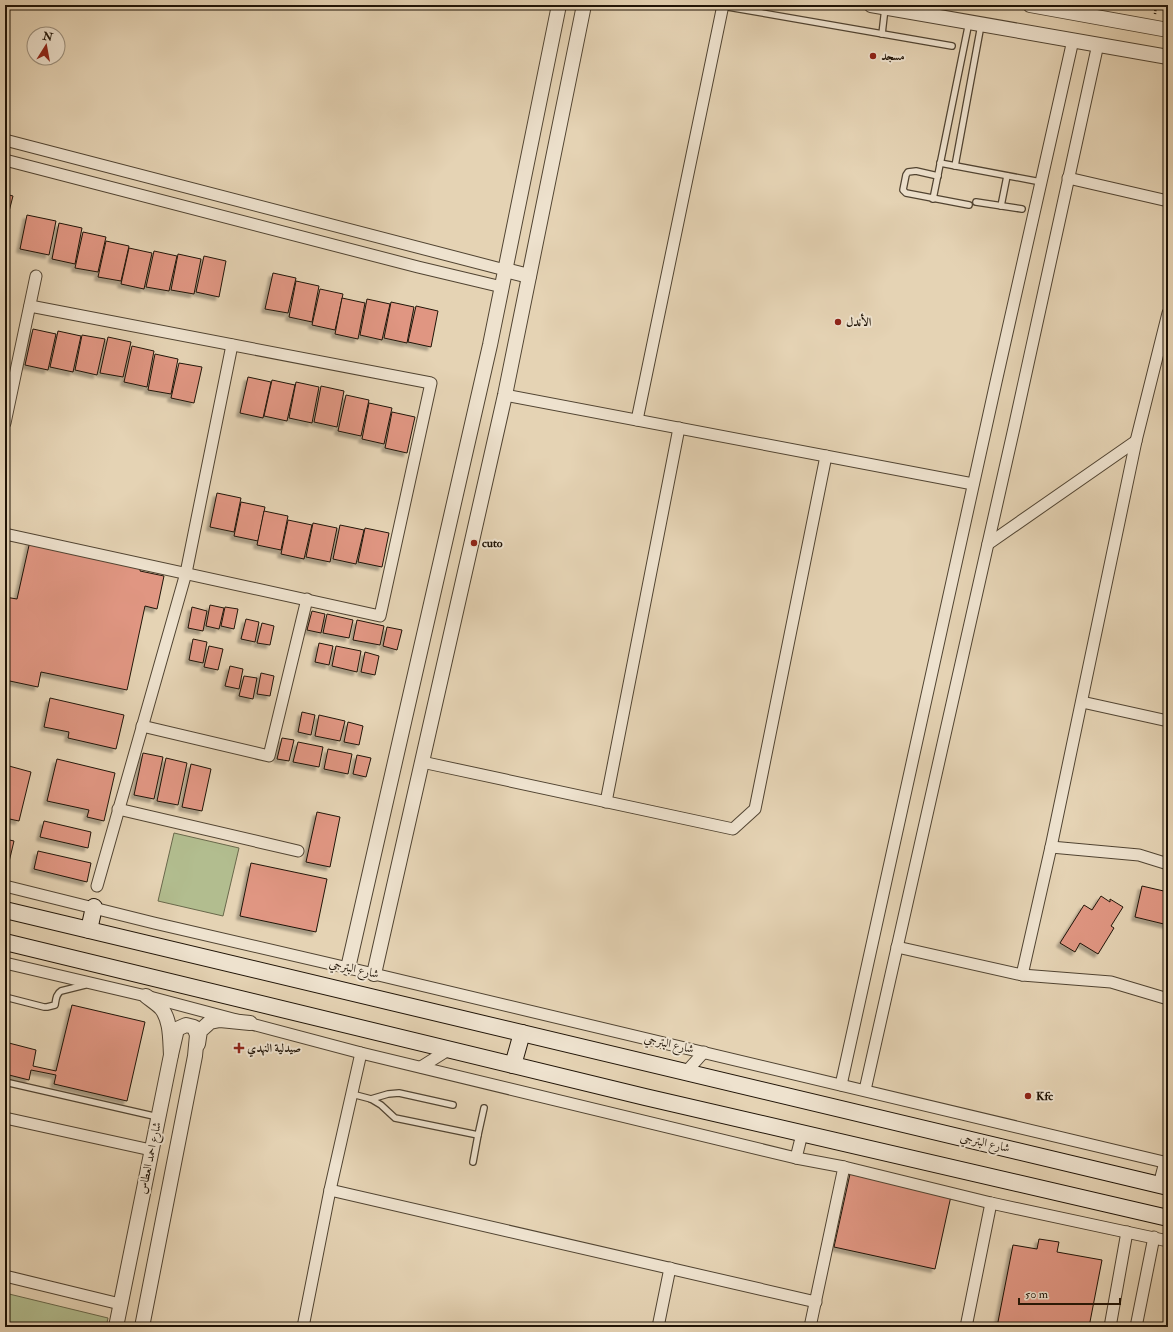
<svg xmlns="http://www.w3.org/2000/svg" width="1173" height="1332" font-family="'IM FELL Double Pica',Amiri,serif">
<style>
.green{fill:#b2bd8f;stroke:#69684b}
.building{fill:#e09682;stroke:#201407;filter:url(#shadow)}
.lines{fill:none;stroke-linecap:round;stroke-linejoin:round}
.service-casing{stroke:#514432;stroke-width:8}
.minor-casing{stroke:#514432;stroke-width:13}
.tertiary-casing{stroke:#514432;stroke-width:16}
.secondary-casing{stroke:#201407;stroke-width:18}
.path{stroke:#201407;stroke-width:2.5;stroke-dasharray:1 2;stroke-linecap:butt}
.service{stroke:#eee2ce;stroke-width:5.5}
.minor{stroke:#eee2ce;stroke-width:11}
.tertiary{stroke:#eee2ce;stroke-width:14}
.secondary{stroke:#eee2ce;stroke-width:16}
.poi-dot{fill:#8f2418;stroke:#eee2ce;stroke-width:1.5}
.labels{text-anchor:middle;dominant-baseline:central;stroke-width:4;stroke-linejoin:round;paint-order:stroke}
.poi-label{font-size:12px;font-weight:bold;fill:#201407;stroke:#eee2ce;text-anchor:start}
.street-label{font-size:12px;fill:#201407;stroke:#eee2ce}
</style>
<defs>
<filter id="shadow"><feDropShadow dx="-3.5" dy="3.5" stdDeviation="1" flood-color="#0004"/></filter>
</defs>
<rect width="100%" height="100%" fill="#e5d3b4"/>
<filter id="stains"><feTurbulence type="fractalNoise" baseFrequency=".005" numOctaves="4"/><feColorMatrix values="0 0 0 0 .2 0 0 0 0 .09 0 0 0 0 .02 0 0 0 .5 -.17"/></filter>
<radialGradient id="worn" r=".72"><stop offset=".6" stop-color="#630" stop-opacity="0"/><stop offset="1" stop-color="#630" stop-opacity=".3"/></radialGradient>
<g class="green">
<polygon points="174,833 239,848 223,916 158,901"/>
<polygon points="5,1293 108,1318 106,1327 5,1327"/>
</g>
<g class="building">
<polygon points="5,194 13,196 5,227"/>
<polygon points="27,215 56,221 49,255 20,249"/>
<polygon points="59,223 82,228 75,264 52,259"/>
<polygon points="83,232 106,237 98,272 75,268"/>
<polygon points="106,241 129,246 121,281 98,277"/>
<polygon points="129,248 152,253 144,289 121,284"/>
<polygon points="154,251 177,256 169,291 146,287"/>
<polygon points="178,254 201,259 194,294 171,290"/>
<polygon points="204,256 226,261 219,297 196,292"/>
<polygon points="273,273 296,278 288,313 265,309"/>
<polygon points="296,281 319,286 312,322 289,317"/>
<polygon points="320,289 343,294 335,330 312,325"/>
<polygon points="342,298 365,303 358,339 335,334"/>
<polygon points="367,299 390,304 382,340 360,335"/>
<polygon points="391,302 414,307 407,343 384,338"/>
<polygon points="416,306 438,311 431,347 408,342"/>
<polygon points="33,329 56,334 48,370 25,365"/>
<polygon points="58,331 81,336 73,372 50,367"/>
<polygon points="82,335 105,339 97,375 75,370"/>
<polygon points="108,337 131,342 123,377 100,373"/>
<polygon points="132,346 154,351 147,387 124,382"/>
<polygon points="155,354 178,359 171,394 148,390"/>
<polygon points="179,363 202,367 194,403 171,398"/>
<polygon points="248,377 271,382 263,418 240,413"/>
<polygon points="272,380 295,385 287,421 264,416"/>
<polygon points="296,382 319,387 312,423 289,418"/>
<polygon points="321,386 344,391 337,427 314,422"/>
<polygon points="346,395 369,400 361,436 338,431"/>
<polygon points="369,403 392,408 384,444 362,439"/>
<polygon points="392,412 415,417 407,453 385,448"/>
<polygon points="217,493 241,498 234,532 210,527"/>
<polygon points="241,502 265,507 258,541 234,536"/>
<polygon points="264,511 288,516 281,550 257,545"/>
<polygon points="288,520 312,525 304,559 281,554"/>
<polygon points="313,523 337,528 330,562 306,557"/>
<polygon points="340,525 364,530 356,564 333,559"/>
<polygon points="365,528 389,533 382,567 358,562"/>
<polygon points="30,541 141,566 140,571 164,576 157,609 145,606 127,690 41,672 38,687 5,680 5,597 17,599"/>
<polygon points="210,605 224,608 219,629 206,626"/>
<polygon points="192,607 207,611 203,631 188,628"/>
<polygon points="225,607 238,609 234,629 221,626"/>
<polygon points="312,611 325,614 321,633 307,630"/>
<polygon points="327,614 353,620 349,638 323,633"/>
<polygon points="246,619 259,622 255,642 241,639"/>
<polygon points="357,620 384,626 380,645 353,640"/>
<polygon points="262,623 274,626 270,645 257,643"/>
<polygon points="387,627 402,630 397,650 383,646"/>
<polygon points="193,639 207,642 203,663 189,660"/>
<polygon points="319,643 333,646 329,665 315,662"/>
<polygon points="209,646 223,649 218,670 204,667"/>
<polygon points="336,646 361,651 357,672 332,666"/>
<polygon points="365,652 379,656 375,675 361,672"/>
<polygon points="230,666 243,669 239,689 225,686"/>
<polygon points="261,673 274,676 270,696 257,694"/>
<polygon points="244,676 257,678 253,699 239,696"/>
<polygon points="50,698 124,715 116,749 68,738 69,732 44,727"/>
<polygon points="302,712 315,715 311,735 298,732"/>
<polygon points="319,715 345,721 340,741 315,736"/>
<polygon points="348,722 363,726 359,745 344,742"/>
<polygon points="282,738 294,740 289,761 277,759"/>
<polygon points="298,742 323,747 319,767 293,762"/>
<polygon points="328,749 352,754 348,774 324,769"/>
<polygon points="143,753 163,757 154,799 134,795"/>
<polygon points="357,755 371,758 366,777 353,774"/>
<polygon points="166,758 187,763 178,805 157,801"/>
<polygon points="57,759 115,773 104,821 87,817 89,810 47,801"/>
<polygon points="191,764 211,769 202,811 182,807"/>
<polygon points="9,766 31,772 19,821 5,818 5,781"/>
<polygon points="317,812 340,817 330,867 306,862"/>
<polygon points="44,821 91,832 88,848 40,837"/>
<polygon points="5,839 14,841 9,862 5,861"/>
<polygon points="38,851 91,863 87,882 34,869"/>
<polygon points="251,863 327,879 316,932 240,916"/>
<polygon points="1142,886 1168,892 1168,925 1135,917"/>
<polygon points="1101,896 1110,902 1110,899 1123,907 1111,926 1114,928 1098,954 1080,943 1075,952 1060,943 1084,905 1092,910"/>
<polygon points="72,1005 145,1022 127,1101 54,1084 56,1075 31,1070 29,1080 5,1074 5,1042 36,1050 33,1066 56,1071"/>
<polygon points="850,1174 951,1196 935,1269 834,1247"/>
<polygon points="1039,1239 1059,1242 1057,1252 1102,1260 1089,1327 997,1327 1013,1245 1037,1249"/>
</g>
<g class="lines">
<g class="service-casing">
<g id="service">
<polyline points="722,6 952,46"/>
<polyline points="882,34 885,8"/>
<polyline points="940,163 1041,182"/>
<polyline points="955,166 981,25"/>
<polyline points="938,176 916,171 908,172 906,175 903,190 906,193 969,205"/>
<polyline points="933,199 969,22"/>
<polyline points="976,202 1022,209"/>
<polyline points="1001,206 1007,176"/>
<path d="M5,997l39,10h3l8,-2c1,-6 1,-11 6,-14l24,-6"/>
<polyline points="5,1082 158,1117"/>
<polyline points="352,1094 371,1099 381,1105 395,1118 478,1135 484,1108"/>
<polyline points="371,1099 388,1094 399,1093 453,1105"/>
<polyline points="473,1162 478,1135"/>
</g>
</g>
<g class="minor-casing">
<g id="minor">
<polyline points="5,140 505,270"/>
<polyline points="5,160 418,267 502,287"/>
<polyline points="1068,178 1168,201"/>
<polyline points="505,395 973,484"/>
<polyline points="637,420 723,5"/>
<polyline points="5,423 36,276"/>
<polyline points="5,534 380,616 431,383 30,306"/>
<polyline points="988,544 1136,441"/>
<polyline points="1082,702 1168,721"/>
<polyline points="142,726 269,756 307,599"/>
<polyline points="422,762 733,829 755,809 826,456"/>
<polyline points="606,802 679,428"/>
<polyline points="118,809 298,851"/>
<polyline points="1051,847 1139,855 1168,864"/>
<polyline points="5,886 154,923 374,974 1168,1163"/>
<polyline points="97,886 186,573 232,345"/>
<polyline points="897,947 1022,975 1111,982 1168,999"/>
<polyline points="5,963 146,996 361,1053 796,1158 844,1167 991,1203 1168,1241"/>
<polyline points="1022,975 1051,847 1136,441 1168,313"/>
<polyline points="421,1067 448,1050"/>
<polyline points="686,1072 704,1052"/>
<polyline points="841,1085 996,382 1073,40"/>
<polyline points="865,1090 1014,428 1098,44"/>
<polyline points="5,1118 151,1150"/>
<polyline points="796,1158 802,1134"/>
<polyline points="1159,1185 1165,1162"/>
<polyline points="330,1190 816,1302"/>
<polyline points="5,1276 120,1304"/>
<polyline points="303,1327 330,1190 361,1053"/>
<polyline points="658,1327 670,1268"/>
<polyline points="810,1327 844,1167"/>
<polyline points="966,1327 991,1203"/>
<polyline points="1110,1327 1127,1232"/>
<polyline points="1136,1327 1154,1237"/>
</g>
</g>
<g class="tertiary-casing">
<g id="tertiary">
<polyline points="871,5 1168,57"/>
<polyline points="1030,5 1168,30"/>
<polyline points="505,270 529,276"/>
<polyline points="348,968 490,345 559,5"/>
<polyline points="374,974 505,395 584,5"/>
<polyline points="198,1044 200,1031 210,1022 220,1020 250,1023"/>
<path d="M116,1327l55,-272c-1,-15 0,-35 -10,-47 -4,-4 -10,-8 -15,-12"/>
<polyline points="142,1327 195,1056 197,1035 194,1027 186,1025 177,1029 171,1055"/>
</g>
</g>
<g class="secondary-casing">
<g id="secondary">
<polyline points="5,910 1168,1187"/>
<polyline points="89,930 94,907"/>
<polyline points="5,942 645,1097 1168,1218"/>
<polyline points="513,1065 522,1033"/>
</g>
</g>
<polyline class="path" points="1155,14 1156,5"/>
<use href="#service" class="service"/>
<use href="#minor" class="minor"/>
<use href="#tertiary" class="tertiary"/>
<use href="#secondary" class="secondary"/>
</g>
<g class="poi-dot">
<circle cx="873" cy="56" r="4"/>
<circle cx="838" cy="322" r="4"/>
<circle cx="474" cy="543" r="4"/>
<path d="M237 1042h4v4h4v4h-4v4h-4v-4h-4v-4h4z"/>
<circle cx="1028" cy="1096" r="4"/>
</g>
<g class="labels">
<g class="poi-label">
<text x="881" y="56">مسجد</text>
<text x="846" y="322">الأندل</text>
<text x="482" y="543">cuto</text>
<text x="247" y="1048">صيدلية النهدي</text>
<text x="1036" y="1096">Kfc</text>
</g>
<g class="street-label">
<text transform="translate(354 969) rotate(13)">شارع البترجي</text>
<text transform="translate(669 1044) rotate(13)">شارع البترجي</text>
<text transform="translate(985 1143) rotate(13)">شارع البترجي</text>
<text transform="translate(150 1158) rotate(-78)">شارع احمد العطاس</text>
</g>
</g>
<rect width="1173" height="1332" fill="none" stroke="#e5d3b4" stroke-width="20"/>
<rect x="6" y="6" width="1161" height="1320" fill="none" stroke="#201407" stroke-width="2"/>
<rect x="10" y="10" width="1153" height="1312" fill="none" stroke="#201407"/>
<g transform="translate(46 46) rotate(11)"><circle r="19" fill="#eee2ce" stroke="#9c907e"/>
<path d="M0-3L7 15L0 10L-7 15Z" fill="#8f2418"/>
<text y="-6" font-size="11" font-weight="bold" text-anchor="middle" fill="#201407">N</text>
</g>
<path d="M1019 1298v6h101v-6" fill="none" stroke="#201407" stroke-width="2"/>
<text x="1025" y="1298" font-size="12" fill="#201407" stroke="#eee2ce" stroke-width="3" paint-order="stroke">50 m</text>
<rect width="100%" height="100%" filter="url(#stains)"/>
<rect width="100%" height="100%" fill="url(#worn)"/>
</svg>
